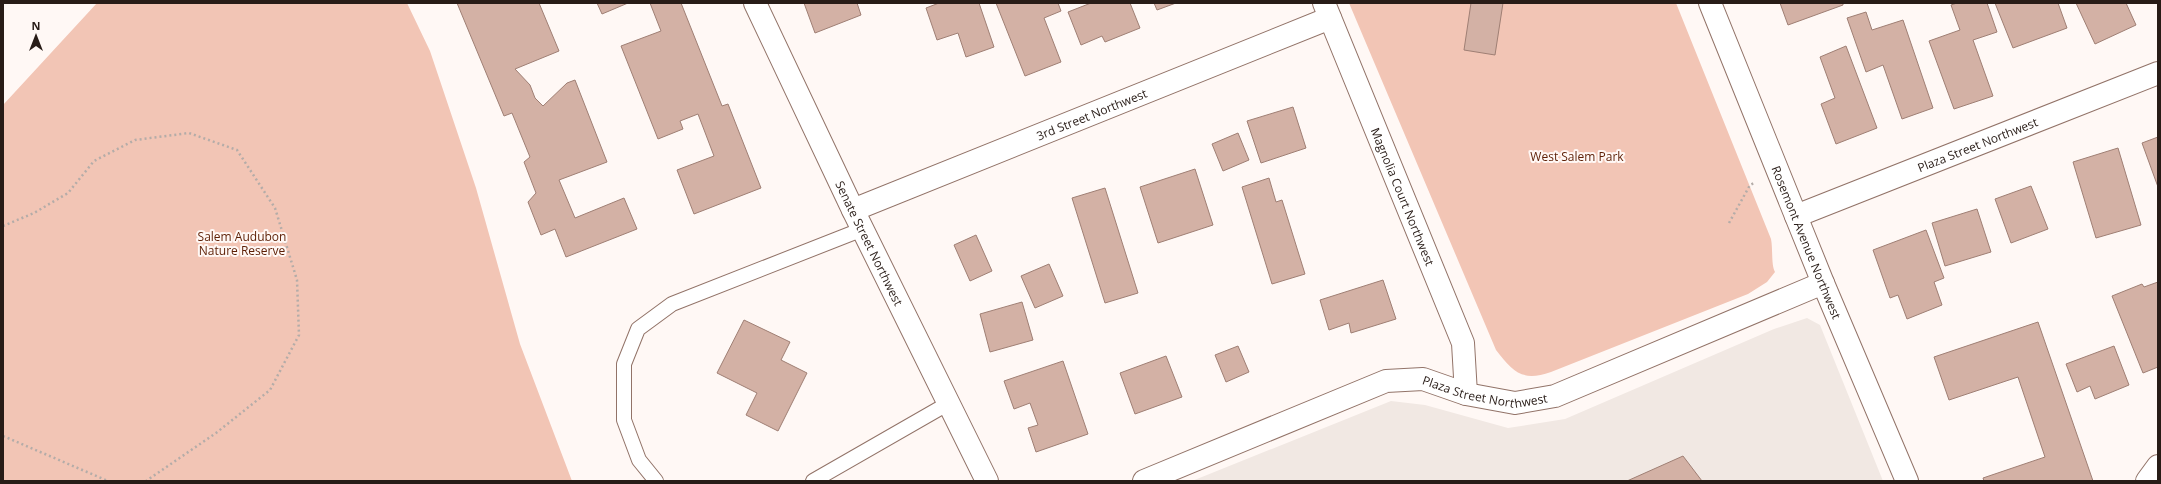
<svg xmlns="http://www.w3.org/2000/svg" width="2161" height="484" font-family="'Open Sans',sans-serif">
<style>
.built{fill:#f1e8e3}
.green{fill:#f2c5b5}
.building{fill:#d3b1a5;stroke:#9f7f74}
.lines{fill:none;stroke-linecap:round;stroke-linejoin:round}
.service-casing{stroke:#927368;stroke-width:16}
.minor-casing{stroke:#927368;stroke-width:24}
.tertiary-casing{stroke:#927368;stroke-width:24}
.path{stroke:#b4aca8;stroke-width:2.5;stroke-dasharray:2 3;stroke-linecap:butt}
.service{stroke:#fff;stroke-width:14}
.minor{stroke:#fff;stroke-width:22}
.tertiary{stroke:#fff;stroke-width:22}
.labels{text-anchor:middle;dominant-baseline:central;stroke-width:4;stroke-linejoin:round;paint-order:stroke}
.street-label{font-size:12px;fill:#281c17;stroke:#fff8f5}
.park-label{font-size:12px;fill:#5d1f05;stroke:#fff8f5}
</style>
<rect width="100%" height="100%" fill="#fff8f5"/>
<polygon class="built" points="1807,318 1820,325 1883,481 1192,481 1391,401 1425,405 1508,428 1565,419 1774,329"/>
<g class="green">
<polygon points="97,3 407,3 430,51 476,188 520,344 572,481 3,481 3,105"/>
<path d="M1349,3h327l95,236c2,10 0,26 4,33l-8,10 -19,12 -197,78c-29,10 -38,0 -55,-22z"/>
</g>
<g class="building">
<polygon points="457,3 539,3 559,51 515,69 530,85 535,98 543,106 567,83 575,80 607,162 559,180 575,218 624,198 637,229 566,257 555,229 541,235 528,202 536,193 524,162 530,157 512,113 504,116"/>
<polygon points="597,3 628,3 602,14"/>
<polygon points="650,3 681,3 722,106 728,104 761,188 694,214 677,170 714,156 698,114 680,121 683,129 658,139 621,46 661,31"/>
<polygon points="804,3 857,3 861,15 815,33"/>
<polygon points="939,3 979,3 994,47 966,57 958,33 937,40 926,8"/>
<polygon points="996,3 1058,3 1061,11 1044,18 1061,62 1025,76"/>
<polygon points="1091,3 1130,3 1140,28 1105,42 1102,36 1081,45 1068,12"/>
<polygon points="1154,3 1176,3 1157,10"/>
<polygon points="1471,3 1503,3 1495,55 1464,50"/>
<polygon points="1780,3 1843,3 1843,5 1788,25"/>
<polygon points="1957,3 1987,3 1997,32 1973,40 1993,96 1954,109 1929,41 1960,30 1951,5"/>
<polygon points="1995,3 2058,3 2067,28 2013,48"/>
<polygon points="2076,3 2126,3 2136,25 2095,44"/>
<polygon points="1866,12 1872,30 1903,20 1933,108 1902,119 1883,65 1866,72 1847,18"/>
<polygon points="1846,46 1877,128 1836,144 1821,104 1835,98 1820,57"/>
<polygon points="1293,107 1306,148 1261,163 1247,121"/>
<polygon points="1238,133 1249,160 1223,171 1212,144"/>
<polygon points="2158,137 2158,187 2142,143"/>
<polygon points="2118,148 2141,225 2096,238 2073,162"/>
<polygon points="1195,169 1213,225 1158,243 1140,187"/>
<polygon points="1269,178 1276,202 1282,200 1305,274 1272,284 1242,187"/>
<polygon points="2031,186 2048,229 2011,243 1995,199"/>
<polygon points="1105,188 1138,293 1105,303 1072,198"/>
<polygon points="1977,209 1991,252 1945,266 1932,223"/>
<polygon points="1926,230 1944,278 1934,282 1942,305 1907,319 1898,295 1890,298 1873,250"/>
<polygon points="976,235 992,271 970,281 954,245"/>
<polygon points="1049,264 1063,296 1035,308 1021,276"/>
<polygon points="1383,280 1396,319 1351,333 1349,323 1329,330 1320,300"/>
<polygon points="2158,282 2158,367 2143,373 2112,296 2142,284 2144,287"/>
<polygon points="1022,302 1033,340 990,352 980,314"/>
<polygon points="744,320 790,342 781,360 807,373 778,431 746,415 757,393 717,373"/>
<polygon points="2038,322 2093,481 1984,481 1983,478 2045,457 2018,377 1949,400 1934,357"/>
<polygon points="1238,346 1249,372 1226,382 1215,355"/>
<polygon points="2114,346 2129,385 2095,399 2090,386 2077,392 2066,364"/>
<polygon points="1166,356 1182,397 1135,414 1120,373"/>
<polygon points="1063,361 1088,434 1036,452 1028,428 1038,425 1030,403 1014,409 1004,381"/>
<polygon points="1683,456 1702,481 1627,481"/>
</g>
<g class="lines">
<g class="service-casing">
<g id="service">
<polyline points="656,481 639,460 624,420 624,364 638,329 672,304 863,229"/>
<polyline points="813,481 949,403"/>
</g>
</g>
<g class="minor-casing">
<g id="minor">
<path id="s1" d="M755,3l98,207 134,271"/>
<path id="s2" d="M1324,3l139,340 3,51"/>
<path id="s3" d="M853,210l477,-192"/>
<path id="s4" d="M1796,216l362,-143"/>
<path id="s5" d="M1144,481l242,-100 37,-2 43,15 49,9 40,-7 268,-113"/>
<polyline points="2147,481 2158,466"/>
</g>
</g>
<g class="tertiary-casing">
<g id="tertiary">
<path id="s6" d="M1710,3l113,280 84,198"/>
</g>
</g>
<g class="path">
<polyline points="1729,223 1750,185 1754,183"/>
<polyline points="3,226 34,213 68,193 94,161 135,140 189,133 237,150 275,208 297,280 299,335 270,390 216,433 146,481"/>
<polyline points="3,436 108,481"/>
</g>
<use href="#service" class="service"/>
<use href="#minor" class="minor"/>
<use href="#tertiary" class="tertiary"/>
</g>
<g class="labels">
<g class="street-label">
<text stroke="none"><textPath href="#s3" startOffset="257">3rd Street Northwest</textPath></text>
<text stroke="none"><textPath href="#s4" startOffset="195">Plaza Street Northwest</textPath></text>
<text stroke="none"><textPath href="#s2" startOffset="209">Magnolia Court Northwest</textPath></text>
<text stroke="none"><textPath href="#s6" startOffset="258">Rosemont Avenue Northwest</textPath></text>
<text stroke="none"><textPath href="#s1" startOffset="266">Senate Street Northwest</textPath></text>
<text stroke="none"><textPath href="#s5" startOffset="363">Plaza Street Northwest</textPath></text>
</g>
<g class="park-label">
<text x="1577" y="156">West Salem Park</text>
<text x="242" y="236">Salem Audubon<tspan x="242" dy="14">Nature Reserve</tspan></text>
</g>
</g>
<rect width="2161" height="484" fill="none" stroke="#281c17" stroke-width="8"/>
<g transform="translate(36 36)" stroke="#fff8f5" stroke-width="3" paint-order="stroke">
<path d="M0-3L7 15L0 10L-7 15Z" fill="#281c17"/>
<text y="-6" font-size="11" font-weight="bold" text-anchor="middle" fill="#281c17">N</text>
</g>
</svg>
